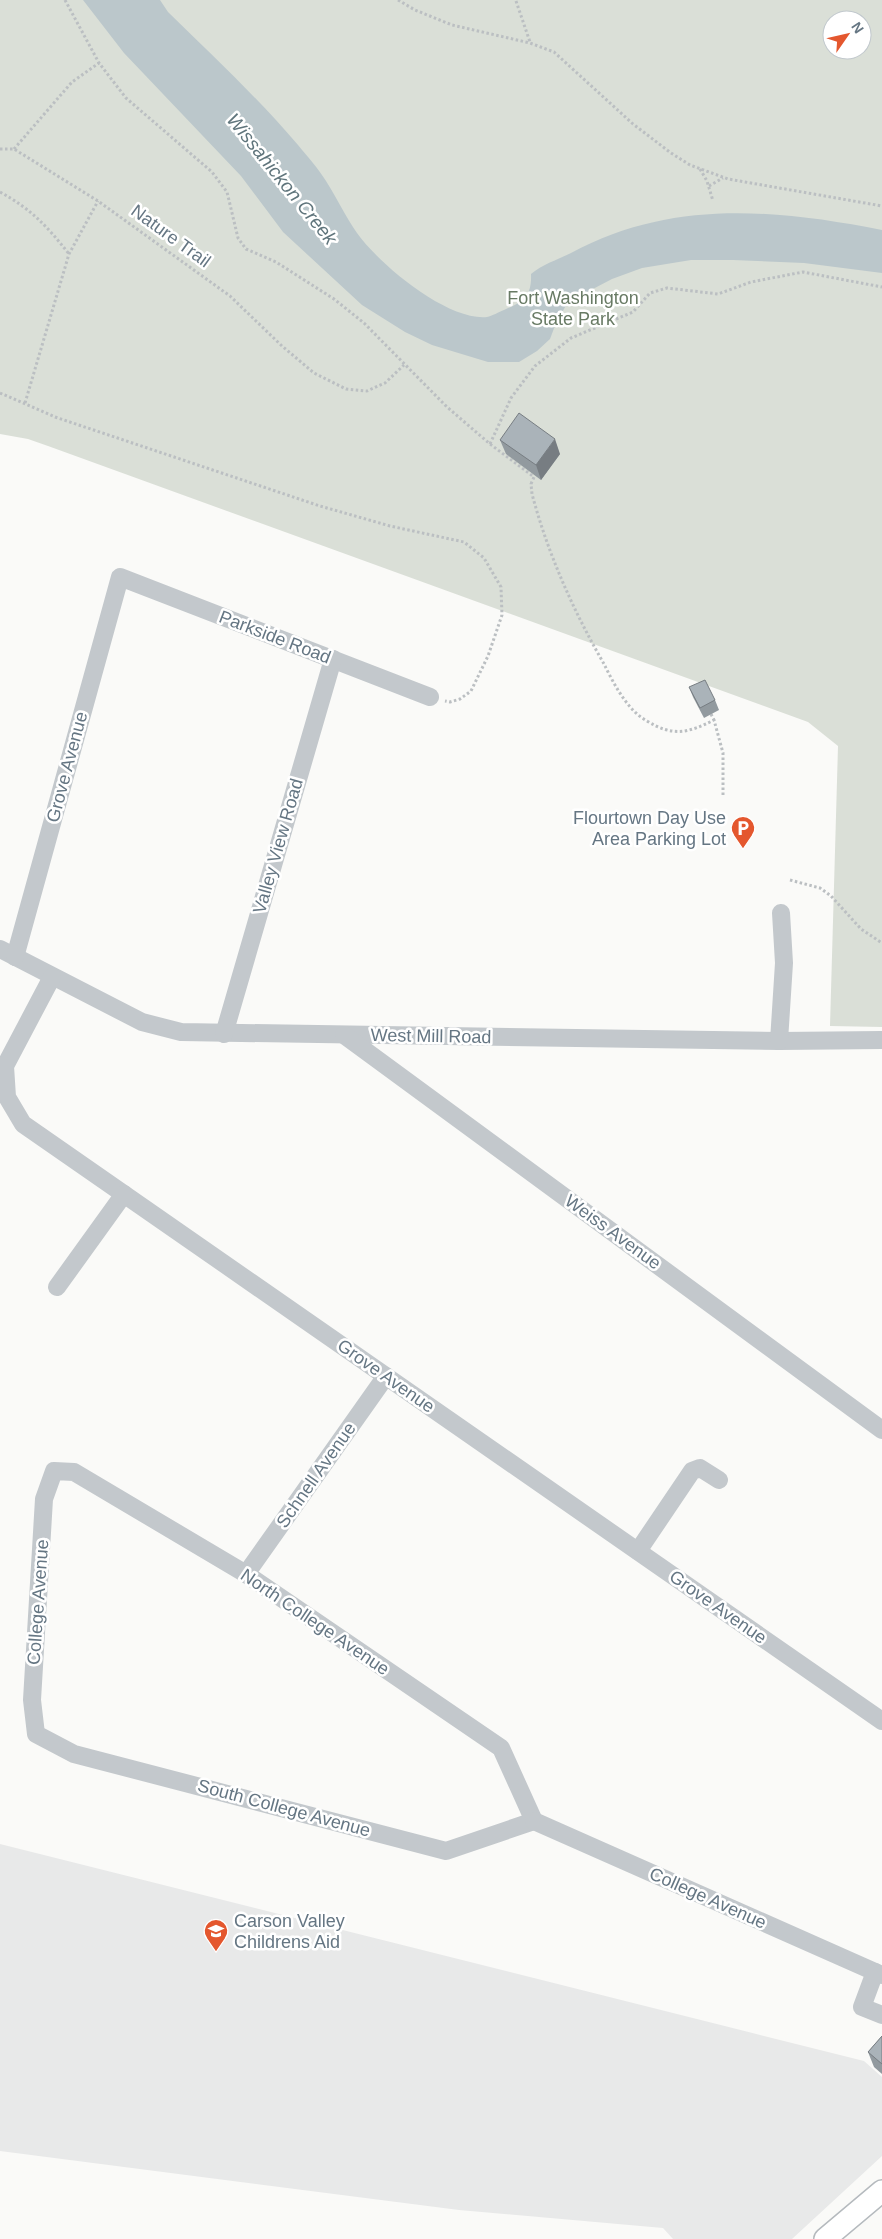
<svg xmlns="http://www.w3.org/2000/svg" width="882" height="2239" font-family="Arial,sans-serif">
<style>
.built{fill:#e8e9e9}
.green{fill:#dadfd7;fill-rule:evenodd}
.water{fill:#bbc7cb}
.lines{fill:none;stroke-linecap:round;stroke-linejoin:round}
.major-casing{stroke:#b5babe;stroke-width:24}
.path{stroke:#bbbfc2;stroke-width:3;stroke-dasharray:2.5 2.5;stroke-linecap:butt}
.minor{stroke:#c3c8cc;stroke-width:18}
.major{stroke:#fff;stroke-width:21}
.wall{fill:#929a9f}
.shaded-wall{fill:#777d82}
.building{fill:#aab3b9;stroke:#777d82}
.labels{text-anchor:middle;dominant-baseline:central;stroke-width:5;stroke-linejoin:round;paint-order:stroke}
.street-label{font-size:18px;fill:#657683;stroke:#fff}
.park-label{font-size:18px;fill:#687a64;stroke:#fff}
.poi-label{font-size:18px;fill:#657683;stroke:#fff;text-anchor:end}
.water-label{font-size:19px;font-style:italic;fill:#60757c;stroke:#fff}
</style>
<rect width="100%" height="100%" fill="#fafaf8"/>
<polygon class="built" points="0,1844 864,2061 882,2077 882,2156 792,2239 673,2239 663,2228 459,2210 0,2151"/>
<path class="green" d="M0,0h882v1027l-52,-1 8,-280 -30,-24 -760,-276 -20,-7 -28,-5zM832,20h30v30h-30z"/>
<path class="water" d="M83,0h77l8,12c44,43 90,86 130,133 9,11 20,23 28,36 11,17 19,35 31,52 22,31 90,88 130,84 5,-1 12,-5 17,-7 19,-8 28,-14 27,-36 12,-10 26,-14 40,-21 99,-54 204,-44 311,-23v43l-78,-10 -71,-3h-42l-49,8 -30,11 -44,23 -12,21 -6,16 -13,12 -18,11h-31l-56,-17 -27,-13 -43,-27 -79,-73 -42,-56 -117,-123z"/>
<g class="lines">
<g class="major-casing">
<polyline id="major" points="825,2239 882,2191"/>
</g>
<g class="path">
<path d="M65,0l34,63 27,35 86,74 15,20 11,46 8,11 30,13 58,37 30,24 83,84 43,37 44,33 -3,7 1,10c16,60 41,116 72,170 10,20 23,46 43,57 26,16 41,12 67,-1l9,33v43"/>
<polyline points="398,0 415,10 452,25 530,43 554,52 633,124 671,153 690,165 728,179 882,206"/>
<polyline points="516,1 530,42"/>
<polyline points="0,149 14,149 98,201 230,296 282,346 314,373 346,389 367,391 385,383 404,365"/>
<polyline points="14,149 72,82 99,63"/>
<polyline points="700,169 707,181 713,201"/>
<polyline points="709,186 723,178"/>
<path d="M0,192c31,17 47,34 69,62"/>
<polyline points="0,393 55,417 320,506 390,526 464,542 484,558 501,587 502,615 488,656 471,691 460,699 450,702 445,701"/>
<polyline points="25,403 69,254 98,201"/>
<polyline points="490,444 511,398 535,366 571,338 633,312 650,293 667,288 718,294 751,282 803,272 882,287"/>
<polyline points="711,714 714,720"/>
<polyline points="790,880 820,888 831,896 861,929 882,943"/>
</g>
<g class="minor">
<polyline points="0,949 142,1022 181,1032 779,1041 882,1040"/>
<polyline points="15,957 120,577 430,697"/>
<polyline points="52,977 5,1066 7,1097 23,1124 882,1721"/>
<polyline points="224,1034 333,659"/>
<polyline points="344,1035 882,1430"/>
<polyline points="779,1041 784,963 781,913"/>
<polyline points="57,1287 124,1194"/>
<polygon points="54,1471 74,1472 246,1574 501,1748 534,1821 446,1851 74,1754 36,1734 32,1700 44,1499"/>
<polyline points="638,1551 692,1471 700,1468 719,1480"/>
<polyline points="246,1574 386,1376"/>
<polyline points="534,1821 882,1975"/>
<polyline points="875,1972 862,2007 882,2015"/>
</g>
<use href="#major" class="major"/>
</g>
<g class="wall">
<polygon points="500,440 560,454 541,480 506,454"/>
<polygon points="689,687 715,700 719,710 704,718 693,697"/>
<polygon points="882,2036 882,2074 874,2067 868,2052"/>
</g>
<polygon class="shaded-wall" points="555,439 560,454 541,480 536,465"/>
<g class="building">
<polygon points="519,413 555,439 536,465 500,440"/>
<polygon points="705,680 715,700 700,708 689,687"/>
<polygon points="882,2036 882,2064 868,2052"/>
</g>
<defs>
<g id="parking-pin" transform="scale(1.25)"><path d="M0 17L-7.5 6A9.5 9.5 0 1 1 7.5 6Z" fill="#e4572e" stroke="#fff"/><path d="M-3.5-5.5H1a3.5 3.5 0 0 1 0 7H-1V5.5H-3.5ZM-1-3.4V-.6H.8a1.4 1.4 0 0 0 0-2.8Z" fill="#fff"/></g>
<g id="school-pin" transform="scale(1.25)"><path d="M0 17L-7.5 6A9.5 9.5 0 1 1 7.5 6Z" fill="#e4572e" stroke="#fff"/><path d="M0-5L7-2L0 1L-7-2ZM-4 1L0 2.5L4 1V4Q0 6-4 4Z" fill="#fff"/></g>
</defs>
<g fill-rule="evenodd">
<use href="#parking-pin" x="743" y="828"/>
<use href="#school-pin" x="216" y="1931"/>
</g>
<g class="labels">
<g class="street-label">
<text transform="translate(171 236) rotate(36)">Nature Trail</text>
<text transform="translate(275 637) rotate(21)">Parkside Road</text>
<text transform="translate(67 767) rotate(-75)">Grove Avenue</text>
<text transform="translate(278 846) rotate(-74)">Valley View Road</text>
<text transform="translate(431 1036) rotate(1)">West Mill Road</text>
<text transform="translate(613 1232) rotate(36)">Weiss Avenue</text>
<text transform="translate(386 1376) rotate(35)">Grove Avenue</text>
<text transform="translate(316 1475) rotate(-55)">Schnell Avenue</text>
<text transform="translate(38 1602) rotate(-86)">College Avenue</text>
<text transform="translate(718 1607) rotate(35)">Grove Avenue</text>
<text transform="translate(315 1622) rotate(34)">North College Avenue</text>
<text transform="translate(284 1808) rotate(15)">South College Avenue</text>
<text transform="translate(708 1898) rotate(24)">College Avenue</text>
</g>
<g class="park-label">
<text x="573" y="298">Fort Washington<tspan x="573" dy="21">State Park</tspan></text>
</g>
<g class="poi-label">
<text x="726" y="818">Flourtown Day Use<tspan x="726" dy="21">Area Parking Lot</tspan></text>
<text x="234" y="1921" text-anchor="start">Carson Valley<tspan x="234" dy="21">Childrens Aid</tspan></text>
</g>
<g class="water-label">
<text transform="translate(282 179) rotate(51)">Wissahickon Creek</text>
</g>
</g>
<g transform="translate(847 35) rotate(56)"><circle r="24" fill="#ffffff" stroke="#c1c8cd"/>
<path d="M0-4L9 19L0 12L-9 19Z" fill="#e4572e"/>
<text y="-8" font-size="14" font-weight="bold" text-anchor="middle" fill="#657683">N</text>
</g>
</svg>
